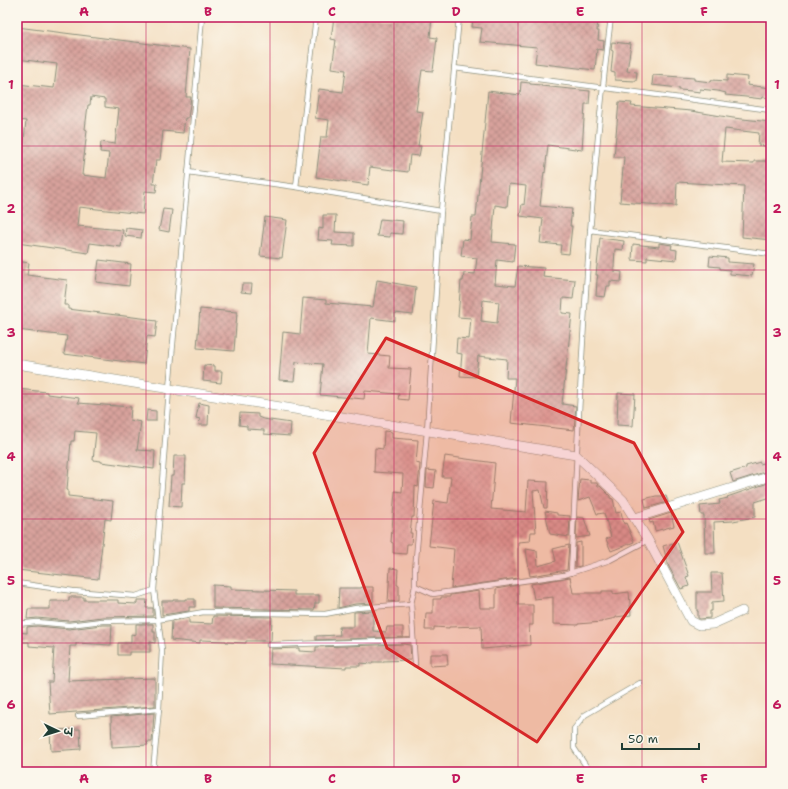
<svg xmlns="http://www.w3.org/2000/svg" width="788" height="789" font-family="'Shantell Sans','Playpen Sans Deva',sans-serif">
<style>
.building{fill:url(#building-cross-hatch);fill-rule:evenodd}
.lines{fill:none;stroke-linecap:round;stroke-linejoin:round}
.lane-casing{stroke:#8a8e7b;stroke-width:6}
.street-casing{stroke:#8a8e7b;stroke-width:10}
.lane{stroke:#fff;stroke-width:4.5}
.street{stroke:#fff;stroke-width:9}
.marked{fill:#d62828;fill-opacity:0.2;stroke:#d62828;stroke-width:3;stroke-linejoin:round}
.grid{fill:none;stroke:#c2185b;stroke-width:1;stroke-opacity:0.55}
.neatline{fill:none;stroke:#c2185b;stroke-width:1.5}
.grid-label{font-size:13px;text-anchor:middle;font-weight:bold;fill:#c2185b}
</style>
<defs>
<pattern id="building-cross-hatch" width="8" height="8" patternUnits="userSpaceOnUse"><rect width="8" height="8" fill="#d8a29c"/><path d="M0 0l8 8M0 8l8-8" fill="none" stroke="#af8580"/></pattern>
</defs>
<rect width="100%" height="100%" fill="#fbf7ec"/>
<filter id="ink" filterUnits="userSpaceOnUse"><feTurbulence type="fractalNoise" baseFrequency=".025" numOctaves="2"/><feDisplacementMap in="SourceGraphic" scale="8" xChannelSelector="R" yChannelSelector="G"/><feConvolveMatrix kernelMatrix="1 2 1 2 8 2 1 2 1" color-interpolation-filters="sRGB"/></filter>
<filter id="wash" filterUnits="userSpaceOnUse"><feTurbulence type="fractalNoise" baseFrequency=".012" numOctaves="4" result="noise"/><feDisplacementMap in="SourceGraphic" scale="16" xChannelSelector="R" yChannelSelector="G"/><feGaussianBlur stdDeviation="0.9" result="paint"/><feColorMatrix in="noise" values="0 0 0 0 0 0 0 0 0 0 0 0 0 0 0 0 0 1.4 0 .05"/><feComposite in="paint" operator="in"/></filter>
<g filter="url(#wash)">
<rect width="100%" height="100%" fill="#f4dfc2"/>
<g id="blocks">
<g class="building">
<polygon points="334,17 432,17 430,37 437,38 433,71 422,70 416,111 423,112 418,146 421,146 419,156 410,155 408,172 370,167 368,185 316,177 321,137 327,137 329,120 315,118 319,89 343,92 346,70 332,68 336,40 331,39"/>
<polygon points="473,17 598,17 597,31 599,31 598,40 604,41 603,50 597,49 595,70 535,63 537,47 480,42 482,28 472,27"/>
<path d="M17,27l173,22 -4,48h5l-3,21h-3l-2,15 -20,-2 -3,29h-4l-3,24h4l-1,8 -11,-1 -2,23 -64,-7 -2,19 46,4 -2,17 -31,-4 -2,10 -71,-10v-40l9,-82 -9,-1v-36l37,4 3,-24 -40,-5zM91,97l14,2v8l14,2 -4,35 -14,-2 -1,10 9,1 -3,25 -24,-3 5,-45 -2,-1 3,-24h2z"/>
<polygon points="612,42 631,44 627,71 637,72 636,81 615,80 615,73 611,72 613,51 611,50"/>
<polygon points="653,75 694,78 694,80 711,82 712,80 727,81 727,75 748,77 747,85 771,88 770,98 763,97 762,99 746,97 725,95 726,93 718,91 700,89 700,92 692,91 679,90 679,88 652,85"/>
<path d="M521,82l9,1v1l11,1v1l49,5 -1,13h-4l-3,46 -34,-5 -3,28 -1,-1 -4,34 32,3 -2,17h2l-3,28 -9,-1 1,-8 -21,-2 3,-24 -23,-3 2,-12 2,1 2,-19 -17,-2 -2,23 -12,-2 -3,37 23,2 -2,18 -16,-2 -2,24 20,2 3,-20 26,2 -1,9 32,3 -2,19 -10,-1 -1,15 10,1 -10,90 14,2 -2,24 -63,-7 4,-45h-9l1,-19 -29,-3 -2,21 -16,-1 2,-22 -6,-1 1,-15 12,1 2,-21 -13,-1 3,-36h2l1,-8 11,1 2,-16 -16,-2 2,-17 7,1 2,-23h4l12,-126 32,4zM483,300l16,2 -2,21 -16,-2z"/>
<polygon points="619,102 632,103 631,106 691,111 733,118 771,122 771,147 758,145 759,133 725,129 722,162 754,163 754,161 771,161 771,240 742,237 744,186 677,182 676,206 620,202 624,157 614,157"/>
<polygon points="163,209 172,210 169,232 159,230"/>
<polygon points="323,215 336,215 335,232 354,233 354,246 332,245 333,241 318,240 319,228 323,229"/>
<polygon points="265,217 287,220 282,258 260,256"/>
<polygon points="380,219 403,221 402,234 390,233 390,237 377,236"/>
<polygon points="126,228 142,230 141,238 125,236"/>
<polygon points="600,238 624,241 623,250 615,249 614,266 614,271 622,272 621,282 610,281 610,286 607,286 605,297 596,296 597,280 598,275 596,275"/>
<polygon points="659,243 672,245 671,249 677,250 676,260 647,257 647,261 632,260 633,244 659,247"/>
<polygon points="710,256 728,258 728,262 754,264 752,276 730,274 730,270 720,269 720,267 709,266"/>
<polygon points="99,260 131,264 129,286 96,282"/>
<polygon points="17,261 29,263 27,275 67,280 64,305 68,305 68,309 149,319 149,320 157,321 155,337 147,336 144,364 64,354 67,336 17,330"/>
<polygon points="377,280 416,287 413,315 395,313 395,321 371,318 368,354 390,356 389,368 411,369 408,400 398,399 399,394 365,391 364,399 320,395 323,364 296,362 294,381 279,380 283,332 300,334 303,298 326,300 326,303 373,307"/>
<polygon points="242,284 252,284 251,293 241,292"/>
<polygon points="200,309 237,312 234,351 197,348"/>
<polygon points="204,365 215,366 215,371 222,371 221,383 203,381"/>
<polygon points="17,389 47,392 47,394 79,398 78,403 131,407 130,420 141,422 137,450 155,451 154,469 101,462 101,461 93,460 96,433 75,431 74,441 71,441 67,490 68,490 68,496 113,501 111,520 105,519 98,579 17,570 17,543 20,543 23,519 17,518"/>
<polygon points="618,393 635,394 633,426 617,425"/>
<polygon points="199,403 209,405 208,425 199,425 200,419 196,418"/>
<polygon points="147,410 156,411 156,421 146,421"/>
<polygon points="240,413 258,414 258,417 263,419 291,423 290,436 264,434 264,430 247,429 247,426 239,425"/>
<polygon points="384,431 392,432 392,438 418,440 416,463 420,464 418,487 415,486 414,517 412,517 410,533 412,533 411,544 407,544 406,554 393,553 393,543 391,542 395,491 402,492 403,474 374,472 375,448 383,449"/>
<polygon points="174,456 186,456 185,483 182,483 181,507 169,506 171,476 173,476"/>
<polygon points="445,456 495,463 491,509 526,512 528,481 548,482 547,508 544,508 540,490 533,491 536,532 531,532 530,541 518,542 518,578 451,588 454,549 429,546 434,501 448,503 451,477 442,477"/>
<polygon points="771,461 771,470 733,482 730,473 746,468 746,466 760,462 760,464"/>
<polygon points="427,470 436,471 434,488 426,487"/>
<polygon points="580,479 590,480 590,483 597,483 598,486 600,486 610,496 610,498 613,499 616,513 621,512 624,524 626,523 634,542 611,551 606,539 611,537 604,513 597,514 590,497 578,501"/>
<polygon points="771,482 771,497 755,502 755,517 733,521 714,522 715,553 705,553 704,515 701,515 700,506 720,504 719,500 728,498 727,497"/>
<polygon points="656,496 666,496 668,502 646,508 644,499"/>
<polygon points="545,511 557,513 557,515 570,516 569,537 550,534"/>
<polygon points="671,513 674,526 655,531 653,522 650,523 649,520"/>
<polygon points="577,517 584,518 590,536 576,538"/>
<polygon points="581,542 581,566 575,567 576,543"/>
<polygon points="677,542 689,576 686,577 689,586 681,589 669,567 663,546"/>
<polygon points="569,545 567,570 530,576 526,549 537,551 538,566 556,561 553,549"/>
<polygon points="390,568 398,569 397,585 399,585 399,601 388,602"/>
<polygon points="711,573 722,573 724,601 712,602 712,611 710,611 710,618 700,619 698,618 698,611 697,611 697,592 712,592"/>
<polygon points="570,577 573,593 602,593 602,591 613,591 613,594 629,592 631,615 616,617 616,618 602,621 602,622 578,624 578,625 553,624 553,597 534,599 531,584"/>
<polygon points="213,585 231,586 231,589 294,591 294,595 319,595 319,603 315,603 314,610 213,608"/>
<polygon points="518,585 518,605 533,605 533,625 529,625 530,645 482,649 481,626 449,627 449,628 434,627 434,630 425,630 426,613 433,613 433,599 441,599 441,597 450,597 450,595 479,591 480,608 496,608 496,589"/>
<polygon points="362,587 373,587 373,603 355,604 338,608 339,588 361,588"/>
<polygon points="69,597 84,597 84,600 118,600 118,603 137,604 137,600 147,600 146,608 153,608 153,616 102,617 69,621 37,618 27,619 28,609 50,609 50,601 69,601"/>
<polygon points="185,599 195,599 195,607 189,607 189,611 162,615 162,601 173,601 173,600 185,600"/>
<polygon points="373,611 373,631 386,632 387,627 403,627 403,637 316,640 316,636 340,635 339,627 354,627 354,612"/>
<polygon points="213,616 272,617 271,641 246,641 246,643 226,642 226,641 200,640 200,643 171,640 172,621 189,618 189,623 212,624"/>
<polygon points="136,624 153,624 153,632 155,632 155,643 150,642 150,652 129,652 129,655 118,655 118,643 131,643 131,634 136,635"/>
<polygon points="102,625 112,625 111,645 76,643 76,646 70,646 68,681 155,678 155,706 50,714 48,682 52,682 54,648 29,646 29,642 17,642 17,632 27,633 27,627 37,626 69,629"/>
<polygon points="403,644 410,645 411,660 383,661 383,662 372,662 372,664 360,663 360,666 346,666 346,668 270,664 271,649 299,648 299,651 316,652 316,647"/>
<polygon points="430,654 447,654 448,665 430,666"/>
<polygon points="154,713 152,742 147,742 148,745 112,747 111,717"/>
<polygon points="80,729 81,749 51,751 50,730"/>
</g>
</g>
</g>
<g filter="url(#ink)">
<use href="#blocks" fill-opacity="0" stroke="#8a8e7b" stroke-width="1"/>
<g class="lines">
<g class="lane-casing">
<g id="lane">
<polyline points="459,17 441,211 427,431 415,570 415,586 433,594 564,575 610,560 648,540"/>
<polyline points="454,68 771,110"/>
<polyline points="188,172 296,187 441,211"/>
<polyline points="296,187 316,17"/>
<polyline points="590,230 771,254"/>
<path d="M571,573c9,-186 17,-372 40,-556"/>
<polyline points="17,583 73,591 136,596 154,590"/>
<polyline points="17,624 37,622 69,625 102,621 157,620 204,612 325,614 356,608 411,604"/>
<polyline points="269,645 413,640"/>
<polyline points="415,664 411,604 415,586"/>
<polyline points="78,716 159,709"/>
<polyline points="153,772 159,709 162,650 154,590 169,389 202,17"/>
<polyline points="590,772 574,748 574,729 585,715 640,683"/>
</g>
</g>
<g class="street-casing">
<g id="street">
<polyline points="17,364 576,455 623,500 648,540 691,621 699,625 713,624 742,611"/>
<polyline points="635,518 771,476"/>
</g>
</g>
<use href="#lane" class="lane"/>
<use href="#street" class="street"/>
</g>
</g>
<path class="marked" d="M386,338l248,105 49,89 -146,210 -150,-94 -73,-195z"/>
<path class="grid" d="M146,17v755M270,17v755M394,17v755M518,17v755M642,17v755M17,146h754M17,270h754M17,394h754M17,519h754M17,643h754"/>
<rect width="788" height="789" fill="none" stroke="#fbf7ec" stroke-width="44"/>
<g transform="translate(58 731) rotate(94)" stroke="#fbf7ec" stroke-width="3" paint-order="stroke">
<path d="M0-3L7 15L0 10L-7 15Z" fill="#1f3d34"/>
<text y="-6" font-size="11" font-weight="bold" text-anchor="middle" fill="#1f3d34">उ</text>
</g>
<path d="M622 743v6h77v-6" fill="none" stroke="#1f3d34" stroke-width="2"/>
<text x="628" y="743" font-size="12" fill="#1f3d34" stroke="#fbf7ec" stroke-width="3" paint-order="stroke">50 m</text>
<rect x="22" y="22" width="744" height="745" class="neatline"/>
<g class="grid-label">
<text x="84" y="16">A</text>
<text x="208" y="16">B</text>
<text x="332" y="16">C</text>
<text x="456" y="16">D</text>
<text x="580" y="16">E</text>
<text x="704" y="16">F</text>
<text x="11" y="89">1</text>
<text x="777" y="89">1</text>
<text x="11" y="213">2</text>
<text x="777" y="213">2</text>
<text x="11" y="337">3</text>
<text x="777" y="337">3</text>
<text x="11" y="461">4</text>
<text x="777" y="461">4</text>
<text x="11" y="585">5</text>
<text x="777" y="585">5</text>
<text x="11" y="709">6</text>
<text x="777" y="709">6</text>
<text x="84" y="783">A</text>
<text x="208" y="783">B</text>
<text x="332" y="783">C</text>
<text x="456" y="783">D</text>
<text x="580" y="783">E</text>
<text x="704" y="783">F</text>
</g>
</svg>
